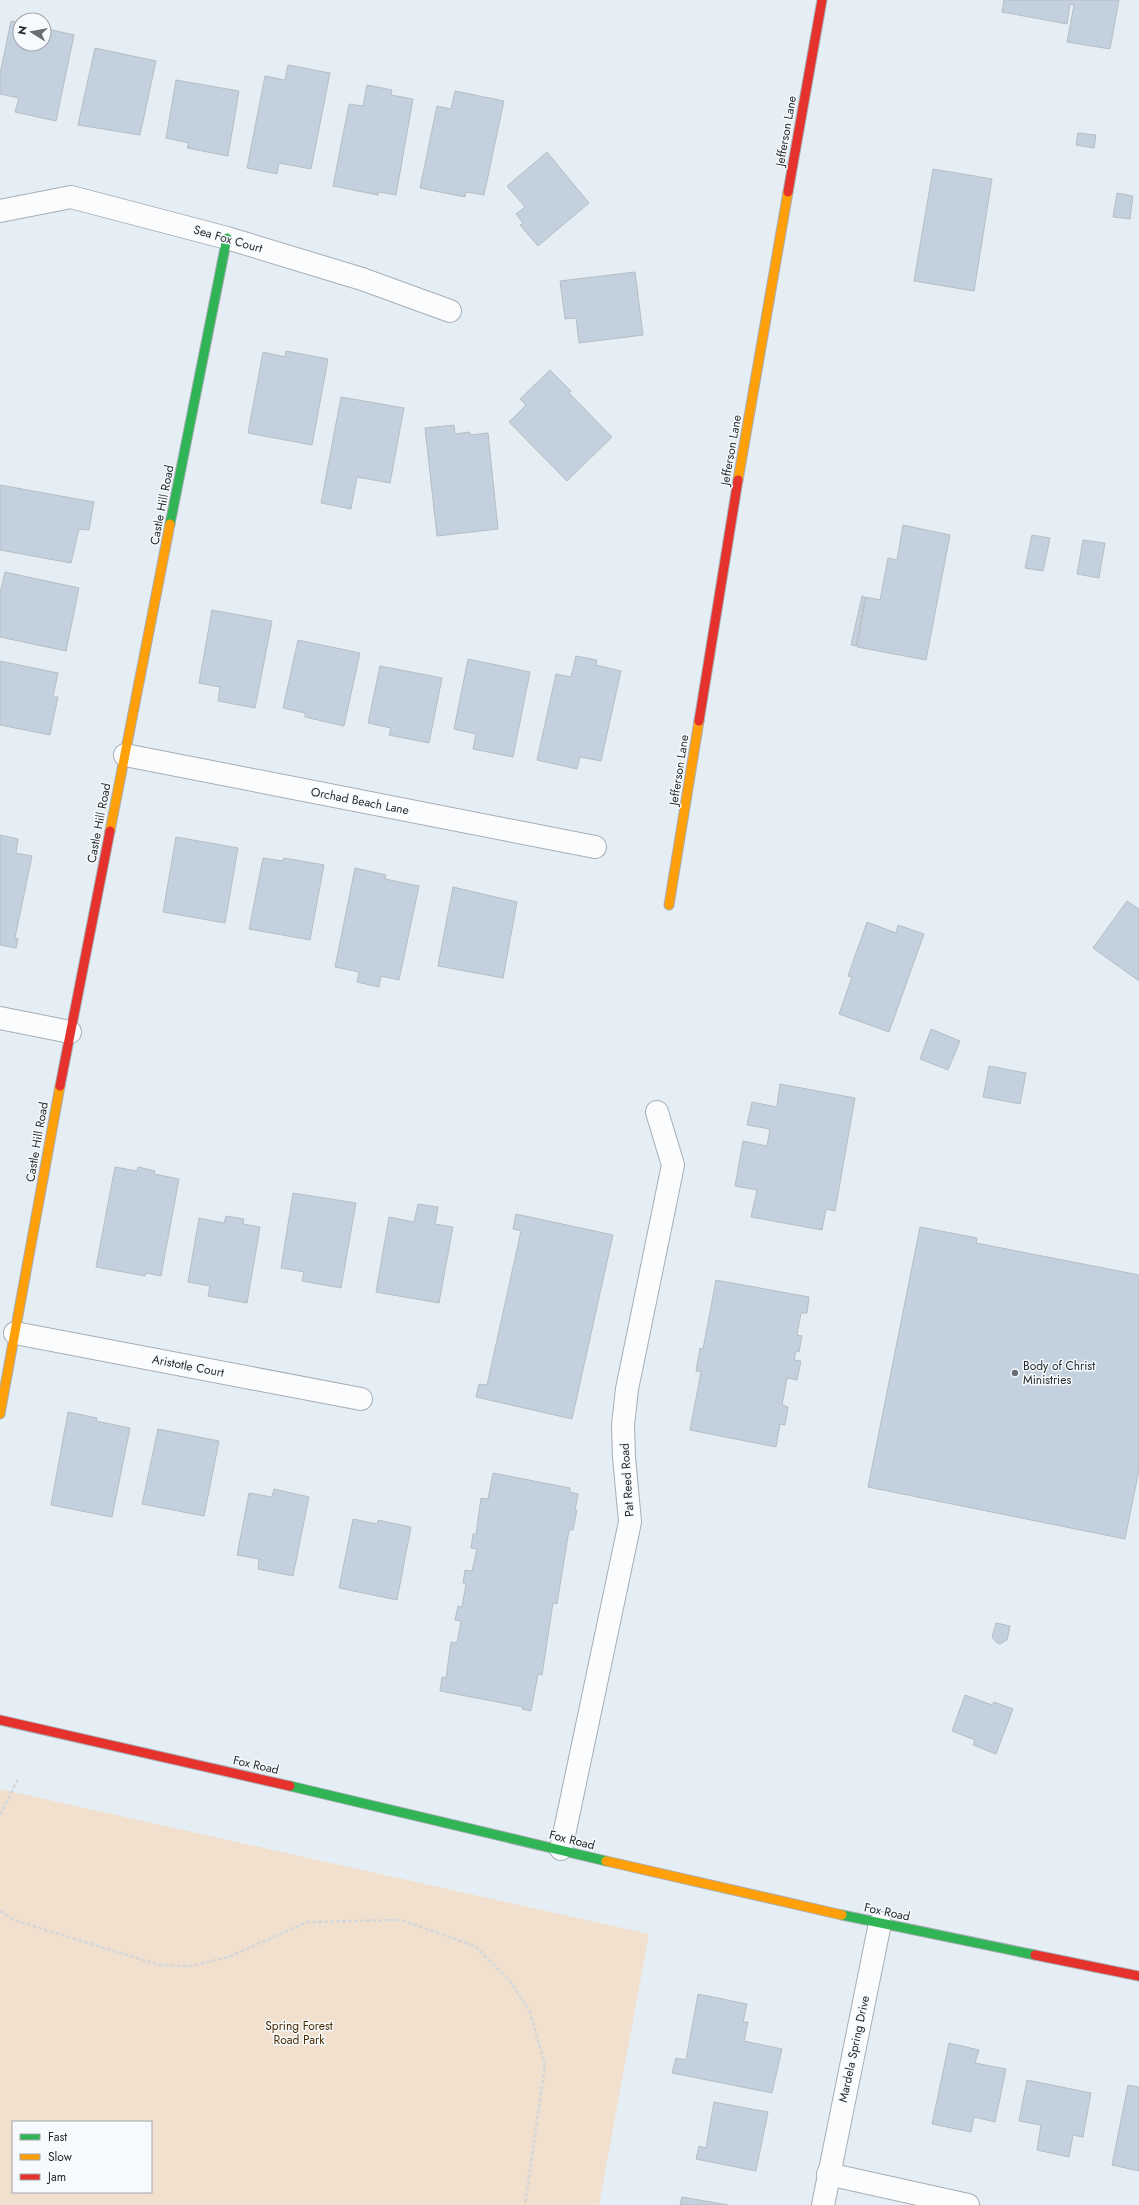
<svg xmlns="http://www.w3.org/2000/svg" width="1139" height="2205" font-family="Jost,sans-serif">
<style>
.green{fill:#f1e0ce;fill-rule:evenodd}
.building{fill:#c2d1dd;stroke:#b6bec3}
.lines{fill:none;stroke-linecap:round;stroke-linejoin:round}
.street-casing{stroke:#a7aeb4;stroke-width:24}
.fast-casing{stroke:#a7aeb4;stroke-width:11}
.slow-casing{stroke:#a7aeb4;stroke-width:11}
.jam-casing{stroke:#a7aeb4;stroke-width:11}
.path{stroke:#d5d7d9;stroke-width:2.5;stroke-dasharray:4 2;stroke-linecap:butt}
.street{stroke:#fbfcfe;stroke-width:22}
.fast{stroke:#30b455;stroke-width:9}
.slow{stroke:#ff9f0a;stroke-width:9}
.jam{stroke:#e5322d;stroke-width:9}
.poi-dot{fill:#676e74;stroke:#f6fafc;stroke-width:1.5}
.labels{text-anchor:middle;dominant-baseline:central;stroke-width:3;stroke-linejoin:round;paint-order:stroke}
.street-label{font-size:12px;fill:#23292e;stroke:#f6fafc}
.poi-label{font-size:12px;fill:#23292e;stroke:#f6fafc;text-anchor:start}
.park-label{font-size:12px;fill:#4a2b00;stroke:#f6fafc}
</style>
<rect width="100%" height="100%" fill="#e5eef5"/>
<path class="green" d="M0,1789l649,145 -50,271h-599zM13,2122h138v70h-138z"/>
<g class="building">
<polygon points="1004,0 1119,0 1110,49 1067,42 1074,5 1070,4 1067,24 1002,12"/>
<polygon points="11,21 20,23 20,44 44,44 44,28 74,35 56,121 15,112 19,98 0,94 0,74"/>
<polygon points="95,48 156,61 140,135 78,125"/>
<polygon points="288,65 330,73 311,169 279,163 277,174 247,168 265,76 285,80"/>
<polygon points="176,80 239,91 228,156 187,148 189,143 166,138"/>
<polygon points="367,85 392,90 391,95 413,99 396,195 379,192 378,195 333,186 349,104 363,106"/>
<polygon points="455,91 504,101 484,195 466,192 465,197 420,188 437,106 451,109"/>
<polygon points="1078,133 1096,135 1094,148 1076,145"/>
<polygon points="547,152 589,203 538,246 520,225 523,223 516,214 525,207 507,186"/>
<polygon points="933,169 992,179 974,291 914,281"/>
<polygon points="1117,193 1133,196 1130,219 1113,217"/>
<polygon points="635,272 643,335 579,343 576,318 565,319 560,281"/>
<polygon points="286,351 328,359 312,445 248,433 263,352 285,357"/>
<polygon points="550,370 571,391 569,393 612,437 567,481 509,422 526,405 520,399"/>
<polygon points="341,397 404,408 390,483 357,477 351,509 321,503"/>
<polygon points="454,425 455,434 470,432 470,435 488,433 498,529 437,536 425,428"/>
<polygon points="0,485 94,502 89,530 79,529 71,563 0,550"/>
<polygon points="903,525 950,535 926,660 857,647 866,597 880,600 888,558 897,560"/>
<polygon points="1032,535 1050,538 1043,571 1025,568"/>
<polygon points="1083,540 1105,543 1099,578 1077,574"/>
<polygon points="5,572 79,588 66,651 0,637 0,593"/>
<polygon points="862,596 865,597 856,646 851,645"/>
<polygon points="212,610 272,621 255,708 218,701 220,687 199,683"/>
<polygon points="298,640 360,653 344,726 305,717 305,713 283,708"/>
<polygon points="576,656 597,660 596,665 621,671 601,761 580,757 577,769 537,760 556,674 571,677"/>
<polygon points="468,659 530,672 513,757 473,749 476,734 454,729"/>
<polygon points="0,661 58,673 53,697 58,697 50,735 0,725"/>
<polygon points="380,666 442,678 429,743 389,735 391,728 368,723"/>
<polygon points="0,835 18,839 16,853 32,856 15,938 18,939 16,948 0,945"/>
<polygon points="176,837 238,848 225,923 163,912"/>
<polygon points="263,858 283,861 284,858 324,865 310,940 249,929"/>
<polygon points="355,868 386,875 385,879 419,886 399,980 381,976 379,987 357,982 359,972 335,967"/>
<polygon points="453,887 517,902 503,978 438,966"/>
<polygon points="1127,901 1139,909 1139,981 1093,948"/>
<polygon points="867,922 896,933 898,925 924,934 889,1032 839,1014 852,977 848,976"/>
<polygon points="931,1029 960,1041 948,1070 920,1059"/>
<polygon points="989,1066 1026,1073 1020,1104 983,1097"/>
<polygon points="780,1084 855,1098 835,1211 826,1209 822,1230 751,1217 757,1190 735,1186 743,1141 767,1146 770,1129 747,1125 752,1102 777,1107"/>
<polygon points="115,1167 137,1171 138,1167 155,1171 154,1174 179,1179 161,1276 146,1273 145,1276 96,1267"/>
<polygon points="293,1193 356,1203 341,1288 302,1281 304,1272 281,1268"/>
<polygon points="418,1204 438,1207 435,1224 453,1227 439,1303 376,1292 389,1217 414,1222"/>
<polygon points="516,1214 613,1235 572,1419 476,1397 479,1384 487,1385 521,1231 513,1229"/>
<polygon points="226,1216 244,1219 243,1224 260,1227 247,1303 208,1296 210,1286 188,1282 199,1218 224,1223"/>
<polygon points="920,1227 977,1238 976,1243 1139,1275 1139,1470 1125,1539 868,1487"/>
<polygon points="716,1280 809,1297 807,1313 801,1313 797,1335 802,1336 799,1352 796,1351 794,1360 801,1361 797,1380 787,1378 782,1405 788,1407 785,1425 780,1424 776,1447 690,1430 701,1372 696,1371 700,1348 703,1349"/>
<polygon points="68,1412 97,1418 96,1421 130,1428 112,1517 51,1505"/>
<polygon points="158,1429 219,1441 204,1516 142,1504"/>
<polygon points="493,1473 570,1488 570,1492 578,1494 575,1510 577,1510 573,1530 569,1530 557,1604 553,1603 542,1675 538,1674 531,1711 522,1709 523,1707 440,1691 442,1677 446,1678 451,1642 457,1643 461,1621 455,1620 458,1606 462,1607 466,1584 463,1583 465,1570 472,1571 477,1549 471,1548 473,1534 476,1534 481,1498 488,1499"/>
<polygon points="274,1489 309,1497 293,1576 258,1569 259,1559 237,1555 249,1493 272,1497"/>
<polygon points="353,1519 377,1524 378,1520 411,1527 397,1600 339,1588"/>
<polygon points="996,1623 1010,1626 1007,1640 1000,1644 996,1642 992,1637"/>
<polygon points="965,1695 992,1705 994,1702 1013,1709 996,1754 973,1745 975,1740 952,1731"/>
<polygon points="698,1994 747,2004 743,2022 748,2022 744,2041 782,2049 772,2093 672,2073 676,2058 686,2060"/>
<polygon points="949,2043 979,2050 975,2063 1006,2069 995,2122 974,2117 971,2132 932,2124"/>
<polygon points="1027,2080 1091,2093 1083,2137 1073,2135 1069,2157 1037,2150 1041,2125 1019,2121"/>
<polygon points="1128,2085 1139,2087 1139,2171 1112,2165"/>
<polygon points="714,2102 768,2112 756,2171 696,2159 699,2146 706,2148"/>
<polygon points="682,2197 728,2205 680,2205"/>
</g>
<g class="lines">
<g class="street-casing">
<g id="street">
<polyline points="0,211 71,197 227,238 362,279 450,311"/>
<polyline points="125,755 595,847"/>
<polyline points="0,1018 70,1032"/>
<polyline points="15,1333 361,1399"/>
<polyline points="561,1849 630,1522 624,1457 623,1425 627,1389 673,1165 657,1112"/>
<polyline points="828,2174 968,2205"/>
<polyline points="823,2205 880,1923"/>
</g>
</g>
<g class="fast-casing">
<g id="fast">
<polyline points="170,524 227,238"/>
<polyline points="290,1786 606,1861"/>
<polyline points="842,1915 1035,1955"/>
</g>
</g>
<g class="slow-casing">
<g id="slow">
<polyline points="738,480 788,192"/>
<polyline points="110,831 170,524"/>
<polyline points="669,905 699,721"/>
<polyline points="0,1414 60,1086"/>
<polyline points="606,1861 842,1915"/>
</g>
</g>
<g class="jam-casing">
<g id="jam">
<polyline points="788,192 822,0"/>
<polyline points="699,721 738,480"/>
<polyline points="60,1086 110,831"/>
<polyline points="0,1720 290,1786"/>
<polyline points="1035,1955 1139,1976"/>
</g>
</g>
<g class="path">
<polyline points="0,1815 18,1779"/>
<polyline points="0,1911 14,1920 159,1965 192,1966 231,1956 307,1922 401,1920 475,1946 510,1981 530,2012 545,2065 525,2205"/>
</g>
<use href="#street" class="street"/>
<use href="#fast" class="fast"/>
<use href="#slow" class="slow"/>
<use href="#jam" class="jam"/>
</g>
<circle class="poi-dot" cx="1015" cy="1373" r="4"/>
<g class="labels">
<g class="street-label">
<text transform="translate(786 131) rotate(-80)">Jefferson Lane</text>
<text transform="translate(228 239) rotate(16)">Sea Fox Court</text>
<text transform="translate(731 450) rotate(-80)">Jefferson Lane</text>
<text transform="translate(162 505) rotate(-79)">Castle Hill Road</text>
<text transform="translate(679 770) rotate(-81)">Jefferson Lane</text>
<text transform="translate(360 801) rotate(11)">Orchad Beach Lane</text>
<text transform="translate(99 823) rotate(-79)">Castle Hill Road</text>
<text transform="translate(37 1142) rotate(-80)">Castle Hill Road</text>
<text transform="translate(188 1366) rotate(11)">Aristotle Court</text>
<text transform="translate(627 1480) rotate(-94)">Pat Reed Road</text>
<text transform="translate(256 1765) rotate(13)">Fox Road</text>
<text transform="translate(572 1840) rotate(14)">Fox Road</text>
<text transform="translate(887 1912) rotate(12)">Fox Road</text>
<text transform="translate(854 2049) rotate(-78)">Mardela Spring Drive</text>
</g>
<g class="poi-label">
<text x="1023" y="1366">Body of Christ<tspan x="1023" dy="14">Ministries</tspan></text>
</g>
<g class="park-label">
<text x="299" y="2026">Spring Forest<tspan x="299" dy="14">Road Park</tspan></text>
</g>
</g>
<rect x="12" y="2121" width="140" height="72" fill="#f6fafc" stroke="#a2a6aa"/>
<rect x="20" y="2134" width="20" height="6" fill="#30b455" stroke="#a2a6aa"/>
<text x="48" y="2141" font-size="12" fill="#23292e">Fast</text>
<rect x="20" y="2154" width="20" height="6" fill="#ff9f0a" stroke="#a2a6aa"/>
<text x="48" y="2161" font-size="12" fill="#23292e">Slow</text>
<rect x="20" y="2174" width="20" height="6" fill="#e5322d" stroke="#a2a6aa"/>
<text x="48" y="2181" font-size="12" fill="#23292e">Jam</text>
<g transform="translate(32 32) rotate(281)"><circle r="19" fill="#f6fafc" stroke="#a2a6aa"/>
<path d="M0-3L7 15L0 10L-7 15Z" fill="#676e74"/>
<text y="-6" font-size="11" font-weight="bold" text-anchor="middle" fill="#23292e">N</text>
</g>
</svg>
